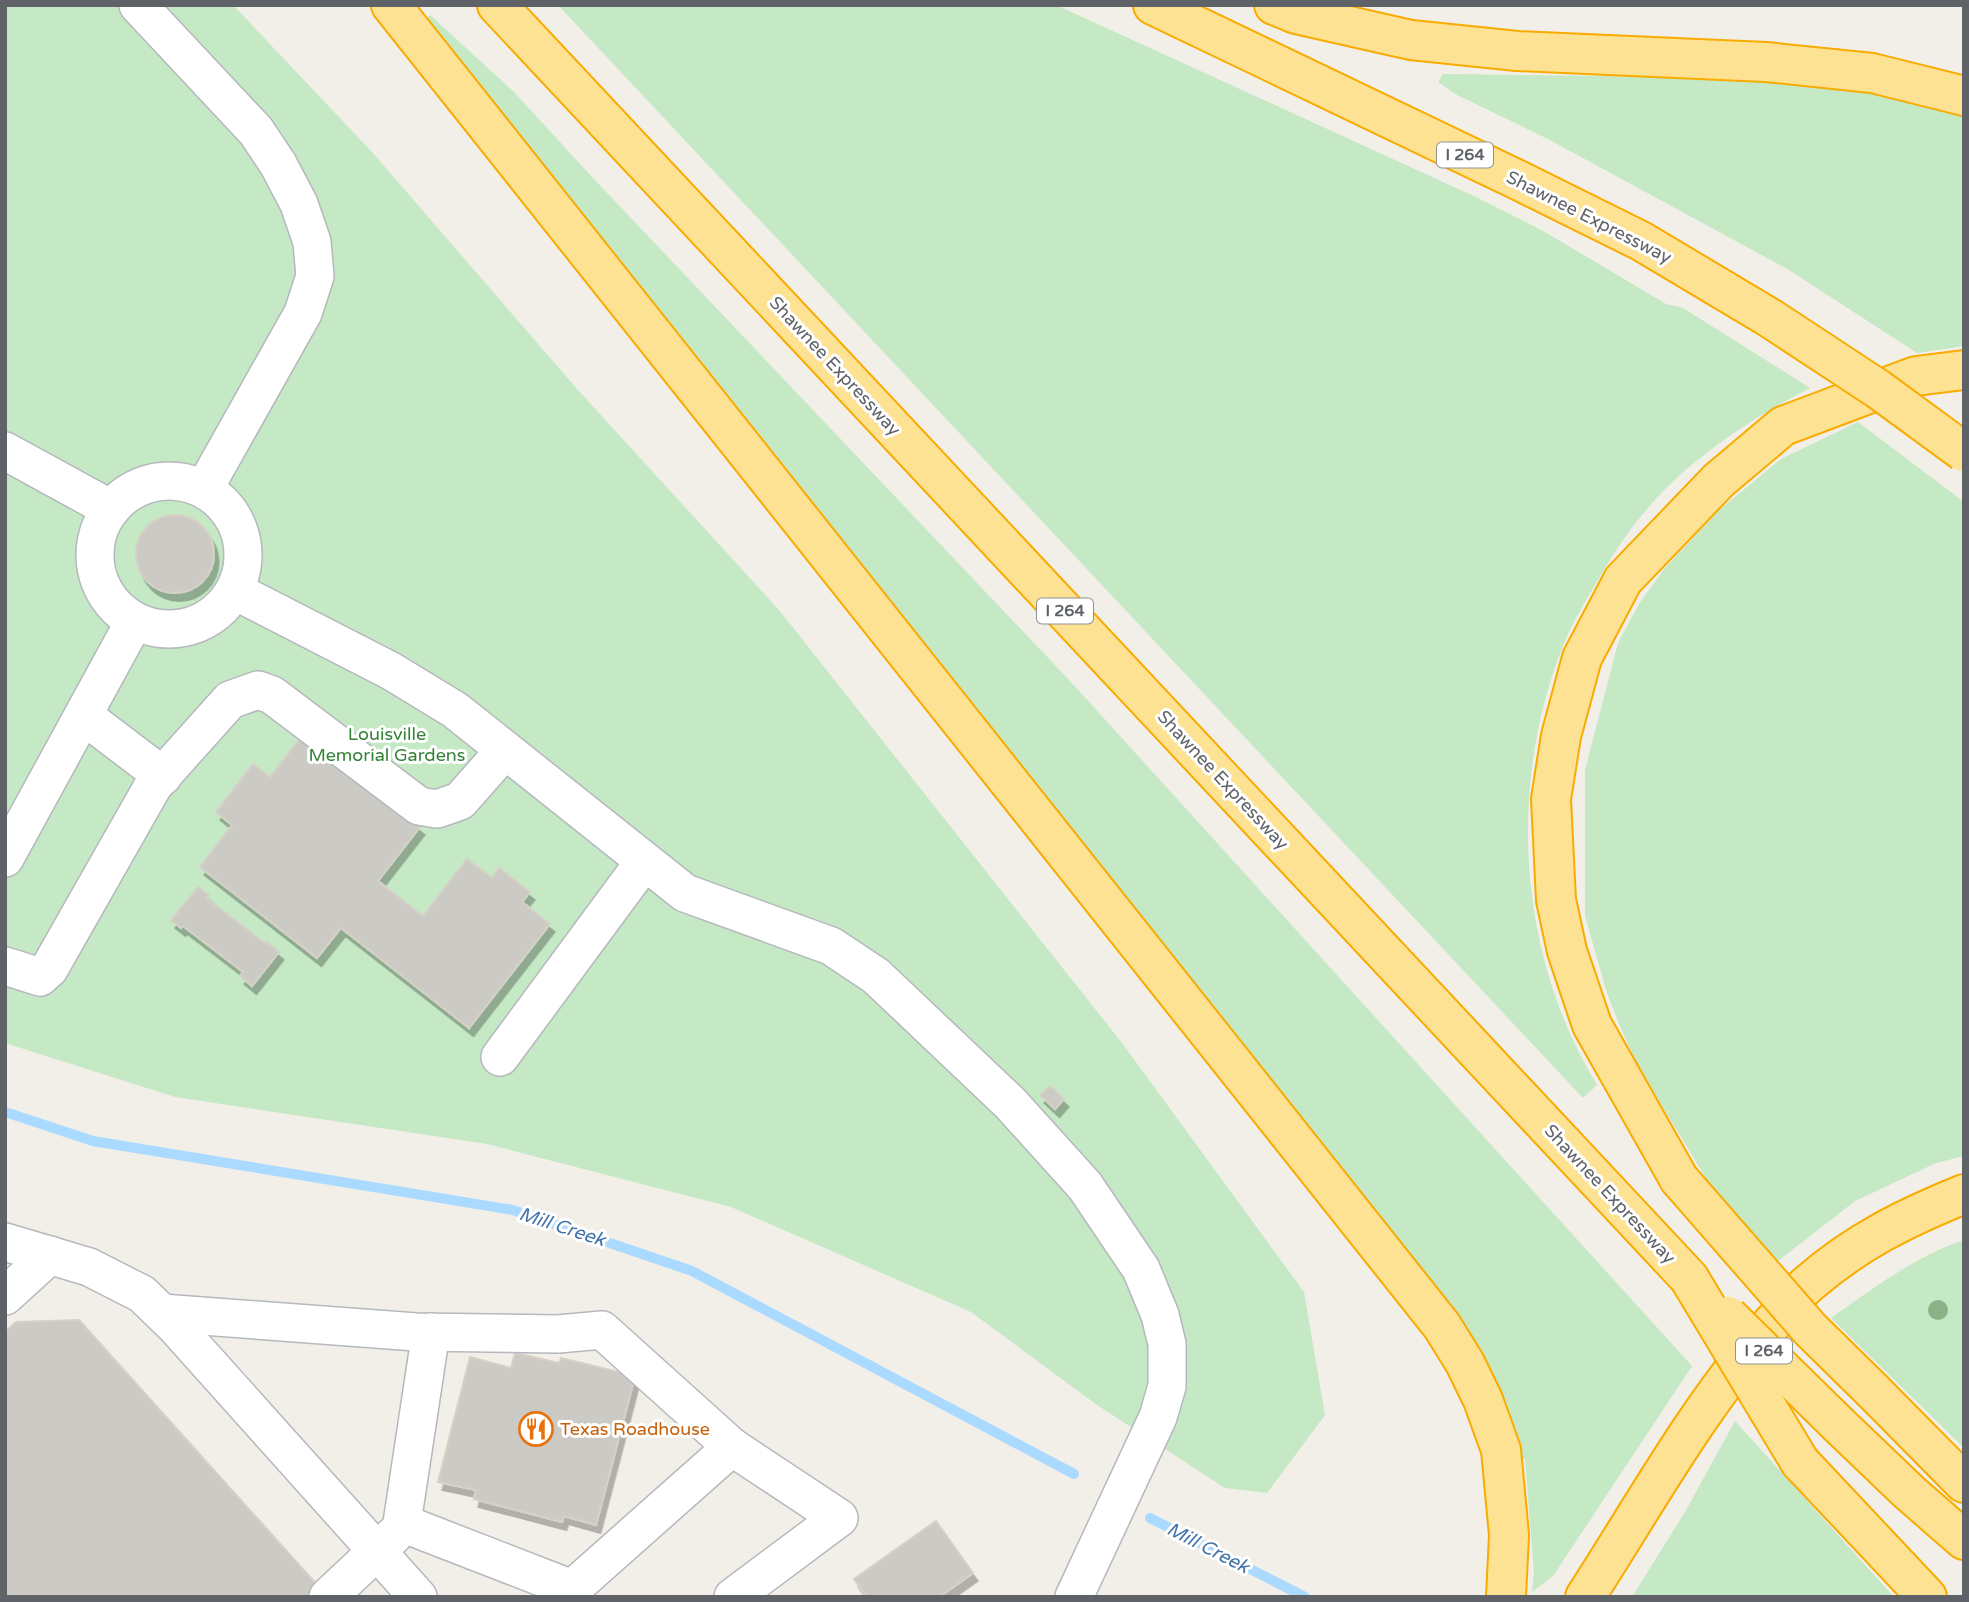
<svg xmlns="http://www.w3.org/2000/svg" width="1969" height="1602" font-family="'Varela Round',sans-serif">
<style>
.green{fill:#c5e8c5}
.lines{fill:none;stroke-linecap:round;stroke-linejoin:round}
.stream{stroke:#aadaff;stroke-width:10}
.building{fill:#cccac5;stroke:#d6d1c6;stroke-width:2;filter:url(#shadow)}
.minor-casing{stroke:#b5b8bc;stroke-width:40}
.highway-casing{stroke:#f9ab00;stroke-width:42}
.minor{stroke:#fff;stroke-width:37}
.highway{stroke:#fde293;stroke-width:38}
.highway-bridge-casing{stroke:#f9ab00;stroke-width:42;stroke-linecap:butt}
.highway-bridge{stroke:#fde293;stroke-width:38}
.tree{fill:#89b387}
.labels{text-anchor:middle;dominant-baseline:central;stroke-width:6;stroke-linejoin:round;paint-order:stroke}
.shield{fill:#fff;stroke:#8f9295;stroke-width:2}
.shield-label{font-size:16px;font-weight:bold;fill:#5f6368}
.street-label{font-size:18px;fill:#5f6368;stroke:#fff}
.park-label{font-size:18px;fill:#348238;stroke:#fff}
.food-label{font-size:18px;fill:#c56008;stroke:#fff;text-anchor:start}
.water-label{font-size:19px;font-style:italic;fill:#4174aa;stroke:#fff}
</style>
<defs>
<filter id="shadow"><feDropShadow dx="4.5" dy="8" stdDeviation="0" flood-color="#0004"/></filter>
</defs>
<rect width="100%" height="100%" fill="#f1efe8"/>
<g class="green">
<polygon points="5,5 233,5 372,152 577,389 779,610 1122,1043 1304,1292 1325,1415 1267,1493 1225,1488 1097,1405 971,1312 731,1207 487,1144 175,1097 5,1043"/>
<path d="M558,5h498l422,193 67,34 121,72 17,4 127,80c-45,23 -89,51 -128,85 -34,30 -62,68 -84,107 -13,22 -26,43 -35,66 -56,140 -45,310 34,439l-14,13z"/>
<polygon points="430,15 514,92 592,177 1070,681 1692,1366 1553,1576 1532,1592 1534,1573 1525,1459 1518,1459 1451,1306 713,376 426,19"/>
<polygon points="1443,74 1754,78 1881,91 1964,114 1964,346 1917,353 1789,270 1548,139 1457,95 1438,82"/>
<polygon points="1858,422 1964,502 1964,1156 1936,1163 1855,1201 1778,1261 1708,1182 1637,1064 1619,1024 1607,993 1585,916 1585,770 1618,643 1639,604 1664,569 1719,510 1781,459"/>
<path d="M1964,1240v208l-133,-130c43,-30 83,-61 133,-78z"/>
<polygon points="1735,1421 1894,1597 1632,1597 1685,1512"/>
</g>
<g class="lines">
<g class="stream">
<polyline points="5,1112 93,1141 513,1210 692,1271 1074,1474"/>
<polyline points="1150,1518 1305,1597"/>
</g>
</g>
<g class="building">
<circle cx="175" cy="554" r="39"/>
<polygon points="303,735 420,827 378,881 423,916 467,859 492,878 499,868 530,892 522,902 550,924 469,1028 341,928 317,958 200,867 232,825 216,812 253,764 270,777"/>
<polygon points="198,887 209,895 206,898 266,944 267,942 279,952 252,986 240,976 243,972 183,926 181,928 171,920"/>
<polygon points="1050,1086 1064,1099 1055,1109 1040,1095"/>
<polygon points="79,1320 319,1587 309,1597 5,1597 5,1332 16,1322"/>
<polygon points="515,1353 559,1363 561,1358 635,1376 596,1525 564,1516 562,1522 474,1499 476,1490 438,1482 470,1357 511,1368"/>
<polygon points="936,1521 973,1573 939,1597 867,1597 854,1579"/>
</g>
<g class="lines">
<g class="minor-casing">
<g id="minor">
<polyline points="138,5 256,131 278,164 299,204 312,242 315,276 303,313 204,489"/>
<polyline points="5,451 111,509"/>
<circle cx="169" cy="555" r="74"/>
<polyline points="235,591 391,671 455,710 685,893 831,946 876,976 1010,1103 1085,1186 1141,1269 1160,1315 1167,1344 1167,1386 1158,1417 1074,1597"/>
<polyline points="84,716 163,776"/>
<polyline points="5,858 134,622"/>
<polyline points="5,966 40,977 49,969 153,786 230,700 258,690 272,695 419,806 437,809 460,801 505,750"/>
<polyline points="500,1057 644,862"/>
<polyline points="5,1242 89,1267 142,1294 175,1326 418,1597"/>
<polyline points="5,1296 50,1255"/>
<polyline points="162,1313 416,1332 558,1334 602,1330 732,1447 839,1518 733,1597"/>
<polyline points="431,1332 402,1523 572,1589 732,1447"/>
<polyline points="328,1597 394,1535"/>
</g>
</g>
<g class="highway-casing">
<g id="highway">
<polyline points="391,5 1442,1326 1465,1363 1483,1400 1501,1450 1509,1535 1506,1597"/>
<polyline points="497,5 1689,1278"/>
<polyline points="1153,5 1518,180 1641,241 1770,318"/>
<polyline points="1274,5 1296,14 1411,40 1517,51 1766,62 1872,73 1964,96"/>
<polyline points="1679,1179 1592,1025 1567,951 1556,900 1551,799 1561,736 1582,658 1623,580 1719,480 1783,426 1916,376 1964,370"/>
<polyline points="1873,1391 1964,1483"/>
<polyline points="1839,1425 1909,1492 1964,1540"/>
<polyline points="1800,1462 1927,1597"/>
<path d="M1585,1597c59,-91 112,-188 183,-269 13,-14 25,-31 40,-44 48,-42 97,-66 156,-90"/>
</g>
</g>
<use href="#minor" class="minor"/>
<use href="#highway" class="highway"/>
<g class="highway-bridge-casing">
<g id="highway-bridge">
<polyline points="1770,318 1878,389 1964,452"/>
<polyline points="1679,1179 1810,1329 1873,1391"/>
<polyline points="1689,1278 1800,1462"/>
<polyline points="1728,1316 1839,1425"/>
</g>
</g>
<use href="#highway-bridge" class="highway-bridge"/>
</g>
<circle class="tree" cx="1938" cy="1310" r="10"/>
<defs>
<g id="restaurant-ring" transform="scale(1.75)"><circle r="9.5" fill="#fff" stroke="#e8710a" stroke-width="1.5"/><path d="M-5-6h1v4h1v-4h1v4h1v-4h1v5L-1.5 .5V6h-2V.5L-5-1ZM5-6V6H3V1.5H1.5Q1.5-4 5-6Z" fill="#e8710a"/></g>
</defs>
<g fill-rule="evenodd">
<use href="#restaurant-ring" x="536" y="1429"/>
</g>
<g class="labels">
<g class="shield">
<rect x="1437" y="142.5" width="56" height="25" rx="5"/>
<rect x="1037" y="598.5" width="56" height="25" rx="5"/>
<rect x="1736" y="1338.5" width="56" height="25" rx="5"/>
</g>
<g class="shield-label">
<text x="1465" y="155">I 264</text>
<text x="1065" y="611">I 264</text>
<text x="1764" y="1351">I 264</text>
</g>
<g class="street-label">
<text transform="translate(1589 217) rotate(27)">Shawnee Expressway</text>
<text transform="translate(835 366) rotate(47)">Shawnee Expressway</text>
<text transform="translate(1223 780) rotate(47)">Shawnee Expressway</text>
<text transform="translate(1610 1194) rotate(47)">Shawnee Expressway</text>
</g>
<g class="park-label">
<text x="387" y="734">Louisville<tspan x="387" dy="21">Memorial Gardens</tspan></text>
</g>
<g class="food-label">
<text x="560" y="1429">Texas Roadhouse</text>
</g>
<g class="water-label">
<text transform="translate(562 1227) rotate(18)">Mill Creek</text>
<text transform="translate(1208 1548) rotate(27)">Mill Creek</text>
</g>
</g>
<rect width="1969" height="1602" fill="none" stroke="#5f6368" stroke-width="14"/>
</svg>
